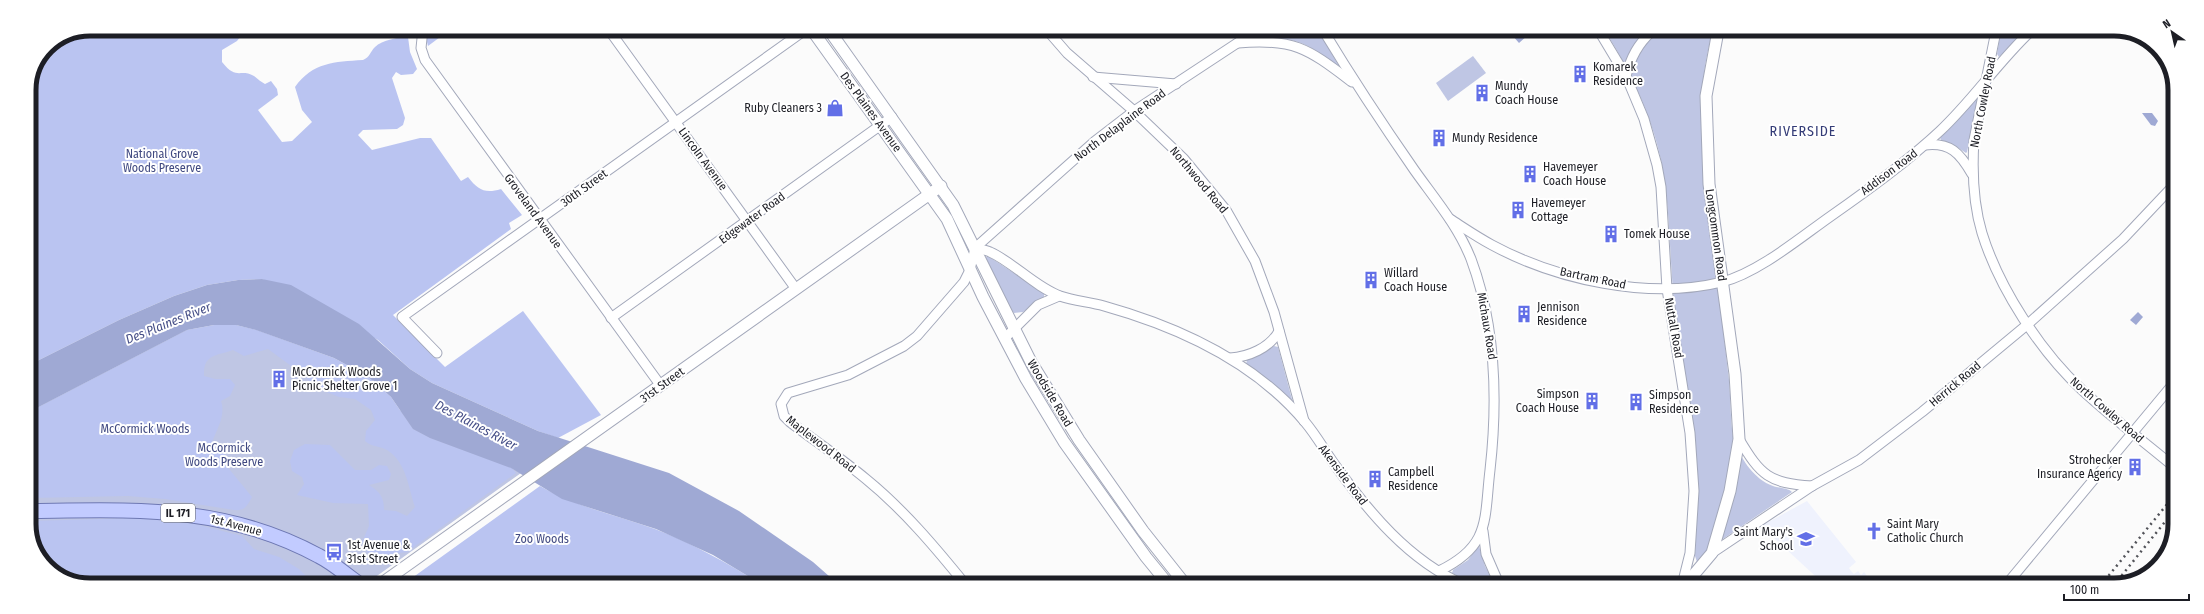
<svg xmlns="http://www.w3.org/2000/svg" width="2204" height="614" font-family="'Fira Sans Condensed',sans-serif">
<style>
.built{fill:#eff2fd}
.green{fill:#bfc6e4}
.forest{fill:#bac4f1}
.water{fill:#9fa9d4}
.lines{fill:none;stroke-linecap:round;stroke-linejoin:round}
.minor-casing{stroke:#a3a8ba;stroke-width:11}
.tertiary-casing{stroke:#a3a8ba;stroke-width:13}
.primary-casing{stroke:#6e78b3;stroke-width:16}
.minor{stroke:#fff;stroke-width:9}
.tertiary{stroke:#fff;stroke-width:11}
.primary{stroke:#c2cbff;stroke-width:14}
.rail{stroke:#515258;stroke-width:2.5;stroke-dasharray:2 4;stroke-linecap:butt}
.labels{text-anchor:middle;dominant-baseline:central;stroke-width:4;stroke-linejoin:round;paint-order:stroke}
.shield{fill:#fff;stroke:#616266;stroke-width:1}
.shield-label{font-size:11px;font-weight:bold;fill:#1d1e25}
.poi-label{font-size:12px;fill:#1d1e25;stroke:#fff;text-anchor:start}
.street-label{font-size:12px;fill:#1d1e25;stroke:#fff}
.park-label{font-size:12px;fill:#404981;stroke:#fff}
.water-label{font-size:13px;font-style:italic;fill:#454e87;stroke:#fff}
.quarter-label{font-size:14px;letter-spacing:1px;fill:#343c77;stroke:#fff}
.rim{fill:none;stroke:#1d1e25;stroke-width:5}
</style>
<rect width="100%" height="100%" fill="#fbfbfb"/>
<polygon class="built" points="1807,501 1856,562 1849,568 1851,571 1854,574 1858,571 1861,575 1864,572 1874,585 1825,585 1761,526"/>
<g class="green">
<path d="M1266,30h52l22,38c-14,-8 -25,-21 -42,-26 -13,-5 -27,-2 -39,-5v-3z"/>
<path d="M1605,31h108c-20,67 -10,135 -1,203 5,46 11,92 16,138 3,17 2,60 7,72 8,17 19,35 38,42 5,2 15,2 19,6l-75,51 -20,19 -2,-6c2,-42 3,-85 -2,-127 -4,-40 -13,-79 -18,-119 -6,-49 -4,-101 -14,-150 -10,-46 -31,-90 -56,-129z"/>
<polygon points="2001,31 2024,31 1999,57 1997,54"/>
<polygon points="1473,56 1486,73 1448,101 1436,83"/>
<polygon points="1979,95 1967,152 1966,153 1954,145 1942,141 1940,138"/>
<polygon points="988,256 1044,293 1044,297 1023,312 1014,313 1010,309 985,258"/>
<polygon points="236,325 511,468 521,473 367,583 75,583 44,564 29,528 29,412 187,330"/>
<polygon points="1274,346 1278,347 1293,403 1246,364 1247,360"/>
<polygon points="1479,546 1485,566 1494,584 1474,584 1452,573 1453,570 1468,560"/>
</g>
<g class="forest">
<path d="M90,29h156l-9,12 -15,9v12c15,19 18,6 32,14 4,3 7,6 11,8l6,-3 6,8 1,6 -20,15 24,32 10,-1 20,-19 -10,-12 -7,-23c18,-25 39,-25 68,-27 7,-3 7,-8 12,-13 7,-7 24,-10 33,-10l2,15 7,17 -4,5 -12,1 -5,-3 -4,6 13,40 -2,7 -6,4 -34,1 -5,5 14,15 48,-12h11l30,43 7,-4c10,13 17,17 33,12l21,26 -13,8 2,6 -118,86 52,52 78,-56 78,104 -43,23 -20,-7 -106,-48 -22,-14 -32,-29 -116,-61 -24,1 -31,5 -33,11 -55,24 -90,45v-275l18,-43z"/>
<path d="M330,29h27c-6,12 -21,9 -27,0z"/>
<polygon points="428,29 451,29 428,46 426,38"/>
<path d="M214,325h22l21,5 77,28 33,18 24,21 22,32 17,9 82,30 4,5 -109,79 -22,3 -17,-2 -6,-11 7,-16 -1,-22 -35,-1 -36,-8 7,-11 -2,-7 -10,-6 -2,-10 4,-11 11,-6 25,1 25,25h16l8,-5 8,1 4,8 -2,6 -20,5c11,7 15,12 15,25l12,1 11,5 8,-9c-7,-20 -8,-44 -28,-57 -7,-4 -15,-3 -22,-9l1,-10 9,-11 -4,-10 -16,-11 -16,-2 -25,-10 -9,-11 -37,-27 -24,7 -11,-6c-17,6 -30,4 -29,26l11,3h15l5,6 -5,11 -9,5c5,14 -4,28 -9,41 12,5 14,10 13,22l27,33c-5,9 -7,14 -18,13l-69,-11 -37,-3 -99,2v-86l158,-82z"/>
<path d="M540,486c36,21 76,29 115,43 37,14 72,34 106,55l-356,-1z"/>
<polygon points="139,518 195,524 242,536 254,549 279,557 299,569 313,583 75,583 44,564 29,528 29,521"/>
</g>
<g class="water">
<polygon points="1516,30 1528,30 1530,33 1519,43 1512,35"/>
<polygon points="2142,113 2152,113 2158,121 2155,126 2151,125"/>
<polygon points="262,279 291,285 359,324 410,369 432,383 538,431 669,473 739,511 813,562 838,584 761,584 713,555 656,529 562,499 511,468 430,438 413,429 391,397 367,376 334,358 256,330 236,325 214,325 187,330 29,412 29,365 119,320 174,296 207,285 238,280"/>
<polygon points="2138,312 2143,317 2136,325 2130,320"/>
</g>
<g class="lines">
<g class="minor-casing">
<g id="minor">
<polyline points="423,29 421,48 425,60 661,386"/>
<polyline points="609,30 796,289"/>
<polyline points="1047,30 1067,53 1134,111 1184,159 1226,210 1255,261 1274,312 1304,421"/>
<path d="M1323,30c29,48 60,95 92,141 20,28 43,55 56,88 25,67 27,140 19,211 -6,50 1,76 -51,101"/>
<polyline points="1599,31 1626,76 1644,119 1657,165 1661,187 1667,289 1690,433 1694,491 1690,553 1682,585"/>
<path d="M1996,31l-22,109c-2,31 -1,63 8,93 17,55 58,118 100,157 29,27 61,51 91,76"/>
<path d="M1238,43c57,-5 70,6 114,39"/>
<path d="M1626,76c5,-19 12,-32 26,-45"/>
<polyline points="1093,77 1176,84"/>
<path d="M1925,145c25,-3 35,8 47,29"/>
<path d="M1450,219c14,9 27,18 42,26 65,35 157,55 230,37 36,-9 79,-45 109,-66 37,-26 76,-54 109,-85 33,-31 58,-69 91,-100"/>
<path d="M975,248c5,1 11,2 15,4 23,10 45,35 70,44 14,5 30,6 44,10 75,21 150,55 201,116 11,13 20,29 30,43 33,46 74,96 128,119"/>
<polyline points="975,248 1095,141 1134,111 1257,30"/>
<polyline points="611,318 892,117"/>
<polyline points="1005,338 1038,305 1059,296"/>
<polyline points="437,353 402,317 805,30"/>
<path d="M1230,358c18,-1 40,-10 49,-27"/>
<path d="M1739,439c22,37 30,44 73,47"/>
<polyline points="1483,531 1486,554 1499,584"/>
<polyline points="1712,553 1812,486 1859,460 1922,412 2028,324 2123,239 2174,185"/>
<path d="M965,584c-30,-37 -62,-75 -99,-105 -24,-20 -51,-38 -76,-57l-6,-6 -3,-12 7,-11 60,-18 56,-29 13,-10 47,-54 6,-12 5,-22"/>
<polyline points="2006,585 2174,383"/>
</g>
</g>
<g class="tertiary-casing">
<g id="tertiary">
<polyline points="812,30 947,219 983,297 1026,379 1064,442 1146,557 1168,584"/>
<polyline points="829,30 953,205 1031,362 1079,440 1143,531 1185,584"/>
<polyline points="382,583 941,186"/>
<polyline points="1685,585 1712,553 1730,491 1739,439 1735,374 1709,184 1706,96 1718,31"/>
</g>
</g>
<g class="primary-casing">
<path id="primary" d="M29,511c104,-1 194,-7 290,45 14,7 26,18 39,27"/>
</g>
<use href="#minor" class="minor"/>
<use href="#tertiary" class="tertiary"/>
<use href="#primary" class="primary"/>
<g class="rail">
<polyline points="2101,585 2173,497"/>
<polyline points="2114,585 2173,512"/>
</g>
</g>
<defs>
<g id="building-bare" transform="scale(1.38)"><path d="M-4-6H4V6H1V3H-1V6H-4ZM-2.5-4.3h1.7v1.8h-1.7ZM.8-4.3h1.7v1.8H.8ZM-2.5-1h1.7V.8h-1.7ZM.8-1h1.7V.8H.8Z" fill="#626fe7" stroke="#fff" stroke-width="2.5" paint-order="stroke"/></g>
<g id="shop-bare" transform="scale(1.38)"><path d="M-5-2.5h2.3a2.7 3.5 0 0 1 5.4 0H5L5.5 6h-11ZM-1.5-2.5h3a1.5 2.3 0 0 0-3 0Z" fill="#626fe7" stroke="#fff" stroke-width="2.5" paint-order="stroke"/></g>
<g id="church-bare" transform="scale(1.38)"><path d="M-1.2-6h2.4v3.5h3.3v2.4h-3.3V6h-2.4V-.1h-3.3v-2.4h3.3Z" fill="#626fe7" stroke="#fff" stroke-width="2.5" paint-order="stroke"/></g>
<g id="school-bare" transform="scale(1.38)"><path d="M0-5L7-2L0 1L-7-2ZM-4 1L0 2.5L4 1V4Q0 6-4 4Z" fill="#626fe7" stroke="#fff" stroke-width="2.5" paint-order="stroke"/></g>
<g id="bus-bare" transform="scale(1.38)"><path d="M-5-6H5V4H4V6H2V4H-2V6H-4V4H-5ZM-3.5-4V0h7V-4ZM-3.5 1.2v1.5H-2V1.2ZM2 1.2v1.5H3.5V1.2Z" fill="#626fe7" stroke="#fff" stroke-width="2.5" paint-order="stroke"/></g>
</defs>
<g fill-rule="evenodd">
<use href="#building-bare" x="1580" y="74"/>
<use href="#building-bare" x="1482" y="93"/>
<use href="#shop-bare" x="835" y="108"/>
<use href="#building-bare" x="1439" y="138"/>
<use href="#building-bare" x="1530" y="174"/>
<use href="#building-bare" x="1518" y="210"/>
<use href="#building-bare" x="1611" y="234"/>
<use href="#building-bare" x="1371" y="280"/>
<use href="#building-bare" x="1524" y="314"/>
<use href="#building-bare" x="279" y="379"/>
<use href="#building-bare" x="1592" y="401"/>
<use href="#building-bare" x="1636" y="402"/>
<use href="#building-bare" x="2135" y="467"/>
<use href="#building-bare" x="1375" y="479"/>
<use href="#church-bare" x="1874" y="531"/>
<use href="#school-bare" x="1806" y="539"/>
<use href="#bus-bare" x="334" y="552"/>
</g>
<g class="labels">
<rect class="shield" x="161" y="504" width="34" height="18" rx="3"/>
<g class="shield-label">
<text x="178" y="513">IL 171</text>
</g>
<g class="poi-label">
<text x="1593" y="67">Komarek<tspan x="1593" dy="14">Residence</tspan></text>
<text x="1495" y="86">Mundy<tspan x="1495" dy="14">Coach House</tspan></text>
<text x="822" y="108" text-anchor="end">Ruby Cleaners 3</text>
<text x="1452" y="138">Mundy Residence</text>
<text x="1543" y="167">Havemeyer<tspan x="1543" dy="14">Coach House</tspan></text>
<text x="1531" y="203">Havemeyer<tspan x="1531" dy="14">Cottage</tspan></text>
<text x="1624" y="234">Tomek House</text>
<text x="1384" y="273">Willard<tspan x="1384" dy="14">Coach House</tspan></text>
<text x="1537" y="307">Jennison<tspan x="1537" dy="14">Residence</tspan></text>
<text x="292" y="372">McCormick Woods<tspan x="292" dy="14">Picnic Shelter Grove 1</tspan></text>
<text x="1579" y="394" text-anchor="end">Simpson<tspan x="1579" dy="14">Coach House</tspan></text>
<text x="1649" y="395">Simpson<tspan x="1649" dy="14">Residence</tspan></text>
<text x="2122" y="460" text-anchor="end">Strohecker<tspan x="2122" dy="14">Insurance Agency</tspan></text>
<text x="1388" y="472">Campbell<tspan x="1388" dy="14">Residence</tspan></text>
<text x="1887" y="524">Saint Mary<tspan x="1887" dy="14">Catholic Church</tspan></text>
<text x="1793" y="532" text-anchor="end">Saint Mary's<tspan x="1793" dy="14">School</tspan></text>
<text x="347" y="545">1st Avenue &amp;<tspan x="347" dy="14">31st Street</tspan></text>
</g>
<g class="street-label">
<text transform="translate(1983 102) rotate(-79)">North Cowley Road</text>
<text transform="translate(871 112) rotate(54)">Des Plaines Avenue</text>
<text transform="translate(1120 125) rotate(-37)">North Delaplaine Road</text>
<text transform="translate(703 159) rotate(54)">Lincoln Avenue</text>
<text transform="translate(1889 172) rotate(-37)">Addison Road</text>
<text transform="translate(1199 180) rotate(50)">Northwood Road</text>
<text transform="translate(584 188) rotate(-36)">30th Street</text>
<text transform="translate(533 211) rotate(54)">Groveland Avenue</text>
<text transform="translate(752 218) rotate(-36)">Edgewater Road</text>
<text transform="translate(1716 235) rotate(82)">Longcommon Road</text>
<text transform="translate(1593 278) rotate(12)">Bartram Road</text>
<text transform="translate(1487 326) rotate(80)">Michaux Road</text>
<text transform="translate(1674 328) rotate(80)">Nuttall Road</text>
<text transform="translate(1955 384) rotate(-40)">Herrick Road</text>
<text transform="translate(662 385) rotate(-36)">31st Street</text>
<text transform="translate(1050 393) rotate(59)">Woodside Road</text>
<text transform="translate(2107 410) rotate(41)">North Cowley Road</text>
<text transform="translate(821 444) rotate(38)">Maplewood Road</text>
<text transform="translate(1343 475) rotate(53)">Akenside Road</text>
<text transform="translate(236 525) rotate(15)">1st Avenue</text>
</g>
<g class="park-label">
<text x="162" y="154">National Grove<tspan x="162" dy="14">Woods Preserve</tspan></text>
<text x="145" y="429">McCormick Woods</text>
<text x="224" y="448">McCormick<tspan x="224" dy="14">Woods Preserve</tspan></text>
<text x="542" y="539">Zoo Woods</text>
</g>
<g class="water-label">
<text transform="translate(168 323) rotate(-22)">Des Plaines River</text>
<text transform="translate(476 425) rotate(28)">Des Plaines River</text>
</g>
<g class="quarter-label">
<text x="1803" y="131">RIVERSIDE</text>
</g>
</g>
<path d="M0 0H2204V614H0ZM90 36H2114A54 54 0 0 1 2168 90V524A54 54 0 0 1 2114 578H90A54 54 0 0 1 36 524V90A54 54 0 0 1 90 36Z" fill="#fff" fill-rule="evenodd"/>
<path class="rim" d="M90 36H2114A54 54 0 0 1 2168 90V524A54 54 0 0 1 2114 578H90A54 54 0 0 1 36 524V90A54 54 0 0 1 90 36Z"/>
<g transform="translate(2172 32) rotate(326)" stroke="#ffffff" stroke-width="3" paint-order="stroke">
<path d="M0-3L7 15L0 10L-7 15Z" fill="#1d1e25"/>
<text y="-6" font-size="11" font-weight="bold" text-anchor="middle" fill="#1d1e25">N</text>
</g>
<path d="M2064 594v6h125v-6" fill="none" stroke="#1d1e25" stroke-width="2"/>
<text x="2070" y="594" font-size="12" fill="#1d1e25" stroke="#ffffff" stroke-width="3" paint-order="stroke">100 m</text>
</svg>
